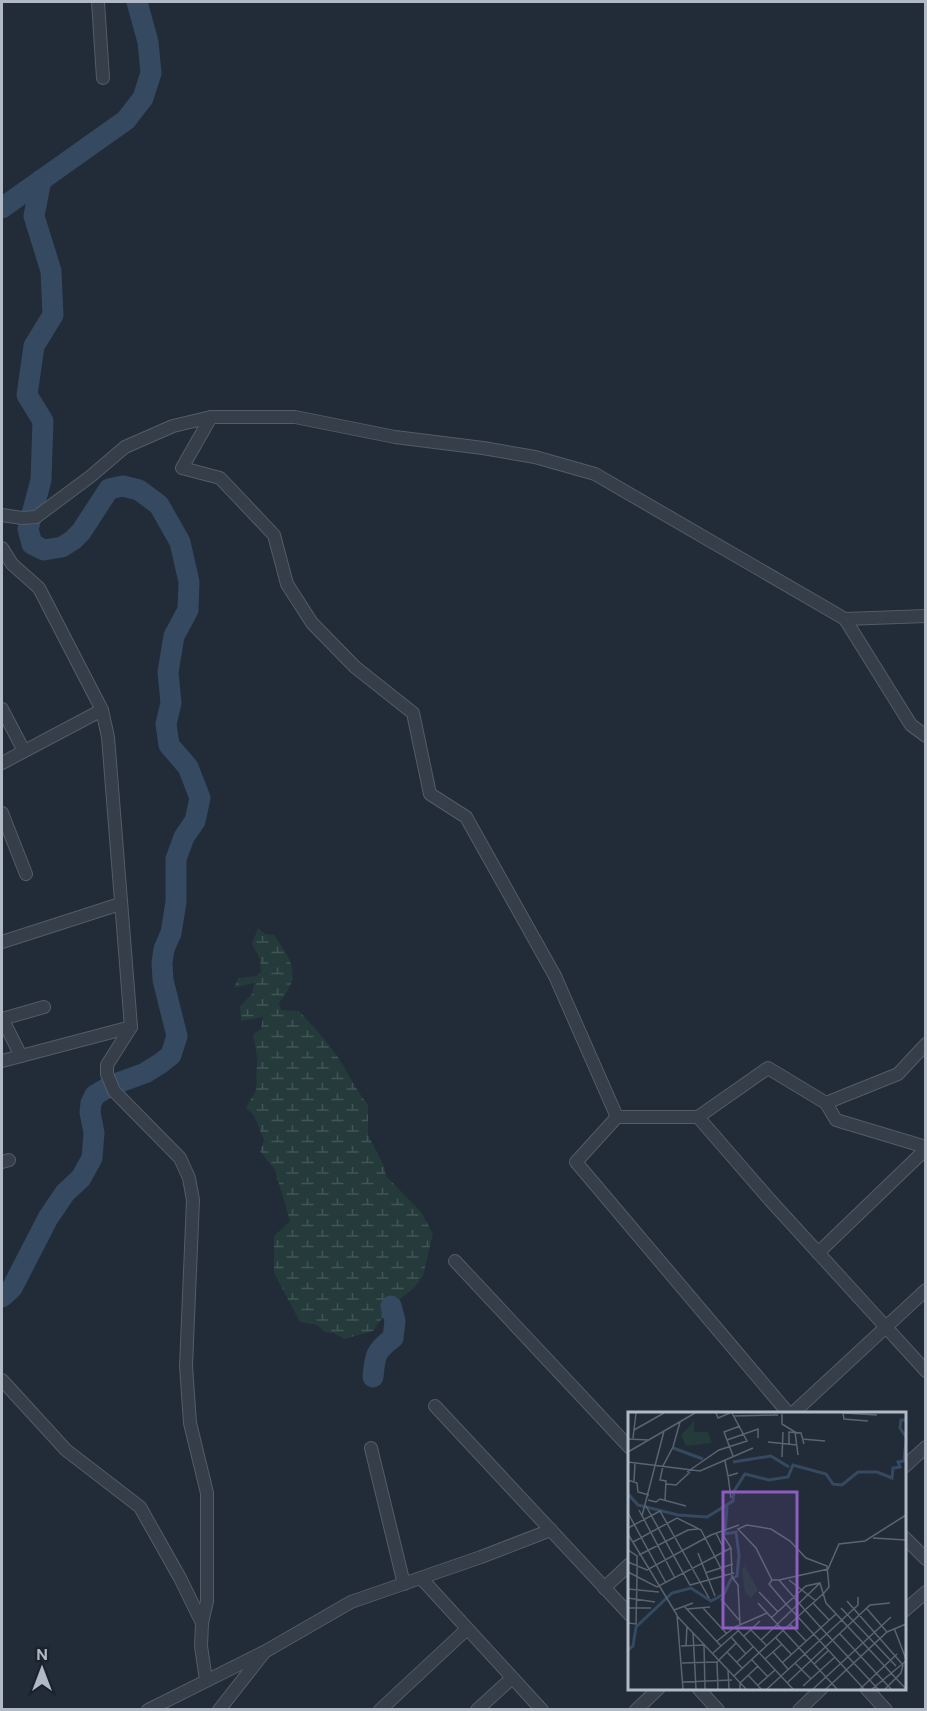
<svg xmlns="http://www.w3.org/2000/svg" width="927" height="1711" font-family="'DM Sans',sans-serif">
<style>
.wetland{fill:url(#wetland-marsh)}
.lines{fill:none;stroke-linecap:round;stroke-linejoin:round}
.river{stroke:#354960;stroke-width:21}
.street-casing{stroke:#535c67;stroke-width:14}
.street{stroke:#353e49;stroke-width:12}
.inset-river{fill:none;stroke:#354960;stroke-width:3}
.inset-road{fill:none;stroke:#5a6470;stroke-width:1.5}
.view{fill:#8e5dc1;fill-opacity:0.15;stroke:#8e5dc1;stroke-width:3}
.inset-edge{fill:none;stroke:#b0b9c5;stroke-width:3}
</style>
<defs>
<pattern id="wetland-marsh" width="20" height="14" patternUnits="userSpaceOnUse" patternTransform="scale(1.5)"><rect width="20" height="14" fill="#243a3b"/><path d="M1 5h8M5 5V1M11 12h8M15 12V8" fill="none" stroke="#415456"/></pattern>
</defs>
<rect width="100%" height="100%" fill="#212c38"/>
<path class="wetland" d="M258,928l7,6 9,1c19,27 28,40 5,68l2,7 18,1c15,16 30,32 42,51 9,15 16,29 27,43v30l16,31 2,10 35,36 12,22 -10,42 -9,12 -23,18 -18,25 -29,8 -10,-6 -9,-1 -8,-7 -17,-3 -26,-49v-37l16,-15 -15,-51 -15,-19 4,-11 -10,-24 -8,-8 10,-18 1,-33 -4,-23 8,-5 2,-12 -22,4 -1,-15 12,-12 2,-11 -20,5 4,-10 18,-2 5,-4 -1,-13 -8,-15z"/>
<g class="lines">
<g class="river">
<polyline points="2,208 126,120 143,98 151,73 148,42 137,2"/>
<polyline points="2,1297 12,1288 48,1218 65,1193 81,1178 92,1158 94,1133 90,1112 91,1103 95,1095 112,1085 145,1073 161,1063 171,1055 177,1036 163,980 162,963 164,949 171,933 176,902 176,859 184,837 195,821 200,798 188,767 169,745 166,724 171,703 168,672 174,636 188,610 189,582 180,542 159,505 139,490 123,486 109,489 81,532 73,540 62,547 44,550 32,544 28,529 41,480 43,421 27,395 34,346 53,315 51,271 34,216 41,180"/>
<path d="M373,1377c2,-21 2,-26 20,-39l2,-17 -4,-15"/>
</g>
<g class="street-casing">
<g id="street">
<polyline points="98,2 103,78"/>
<polyline points="2,515 22,518 36,517 91,476 125,447 173,426 211,417"/>
<polyline points="2,548 12,564 39,588 102,710 108,737 131,1027 107,1065 107,1074 114,1091 180,1158 189,1178 193,1200 186,1366 190,1423 207,1493 207,1601 202,1623 201,1646 206,1680"/>
<polyline points="845,619 926,616"/>
<polyline points="2,709 24,751"/>
<polyline points="926,736 911,725 845,619 595,474 535,457 483,448 395,437 295,417 211,417 182,468 220,478 274,535 287,584 312,623 355,667 413,713 430,794 466,817 555,976 617,1117 698,1117 770,1200 926,1371"/>
<polyline points="2,763 102,710"/>
<polyline points="2,813 26,874"/>
<polyline points="2,942 120,904"/>
<polyline points="2,1018 21,1056"/>
<polyline points="2,1019 44,1007"/>
<polyline points="2,1061 131,1027"/>
<polyline points="826,1103 836,1120 926,1147"/>
<polyline points="617,1117 576,1162 789,1414"/>
<polyline points="698,1117 768,1068 826,1103 898,1074 926,1044"/>
<polyline points="2,1162 9,1160"/>
<polyline points="818,1253 926,1149"/>
<polyline points="455,1261 630,1448"/>
<polyline points="2,1380 66,1450 140,1507 180,1578 202,1623"/>
<polyline points="435,1406 630,1615"/>
<polyline points="792,1414 926,1290"/>
<polyline points="371,1448 404,1584"/>
<polyline points="904,1467 926,1447"/>
<polyline points="904,1537 926,1559"/>
<polyline points="421,1578 542,1710"/>
<polyline points="604,1588 630,1564"/>
<polyline points="904,1611 926,1592"/>
<polyline points="698,1688 718,1710"/>
<polyline points="866,1688 886,1710"/>
<polyline points="148,1710 266,1651 351,1602 481,1557 551,1530"/>
<polyline points="219,1710 263,1654"/>
<polyline points="380,1710 467,1629"/>
<polyline points="477,1710 512,1678"/>
<polyline points="636,1710 659,1688"/>
<polyline points="799,1710 822,1688"/>
</g>
</g>
<use href="#street" class="street"/>
</g>
<g transform="translate(628 1412)">
<rect width="278" height="278" fill="#212c38"/>
<path d="M66,9v11h14l4,11 -26,3 -5,-11z" fill="#243a3b"/>
<path d="M117,154l13,24 -7,8 -6,-5 -3,-23z" fill="#243a3b"/>
<path class="inset-river" d="M278,8h-5l-1,8 6,9M45,36l30,11M105,50l38,-6 18,11M0,82l10,11 40,10 29,2 26,-16 1,-10 11,-17 24,6 19,-3 5,-12 33,9 7,10 9,1 16,-13h19l15,6 1,-10 7,-1 -2,-5 6,-1 2,-21M0,238l5,-4 3,-19 36,-34 19,-5 20,13 13,-7 7,-15 6,-3 2,-21 -3,-23 -11,2 2,-28"/>
<path class="inset-road" d="M88,1l2,5 12,-5M215,1l1,6 24,2M216,1l33,2M154,2v10l13,8 3,23M105,4l45,-1M6,18l30,-17M5,26l3,-25M0,27l21,1M174,27l23,2M99,28l31,-11v9M140,30l29,3M161,32v-12l12,1 3,11M0,40l67,-39M105,44l-9,-24 16,-6M154,45l1,-25M97,49l3,15 10,-3M0,50l72,9 53,-23M59,60l32,-22 28,-9 -15,-28M100,64l3,22M0,68l9,3 1,9 11,3M6,69l1,-18M38,72l10,1 14,-13M20,88l8,2 4,-3 26,7M37,88l1,-19 -6,-1 3,-14 10,-19 7,-25M18,94l44,79 44,-12M11,98l36,68M0,101l38,70M14,104l22,-85M0,116l32,-17 49,87M88,121l9,18M0,122l49,81 6,74M95,123l8,13 1,29 6,8 2,40M245,126l33,2M5,130l44,-24 24,12 24,46M0,138l9,6v21l-1,47 -8,-1M70,141l17,43M11,143l49,-25 10,-1M0,150l19,8 64,-35 28,-10M0,160l29,15 74,-39M77,161l28,-9M144,168l-3,4 17,20 78,85M151,168l49,-11 11,-25 26,-3 41,-26M161,168l27,21M0,177l31,3M131,180l19,20M0,186l27,4M93,187l18,21M219,189l56,64 -2,8 -16,16M130,191l79,86M185,191l16,17M56,194l37,40M0,196h23M75,196l24,26M213,196l55,58M59,197l23,-2M239,197l20,23M46,198l19,-7M49,204l69,73M143,206l35,-32 14,-3 6,20 80,86M162,212l16,17M107,215l58,62M266,216l12,31M123,218l16,16M65,221l3,56M212,222l51,55M116,224l16,-15M103,225l15,17M148,226l15,16M133,228l59,-57M89,229l18,-14 32,-14M53,234l23,-1 1,44M58,234l1,-20M99,240l16,17M145,240l15,17M85,241l26,-23M137,247l17,-15M124,248l16,17M89,250l1,27M109,250l16,-15M54,251l35,-1 19,-19M154,251l54,-49M167,251l16,16M186,252l15,-14M100,258l1,19M120,263l13,14M106,264l71,-66 19,-17 5,-6 -2,-21 -21,-8 -16,-17 -19,-12 -24,-4 -9,4 18,19 16,32h7l26,30 18,20 55,59M55,270l49,-2M159,271l83,-78 20,-2M130,273l17,-15M175,274l32,-29M112,277v-6l18,-17M139,277l91,-84v-8M185,277l78,-72M198,277l61,-57 19,-8M232,277l37,-35M244,277l34,-28"/>
<path class="view" d="M95,80h74v136h-74z"/>
<rect width="278" height="278" class="inset-edge"/>
</g>
<rect width="927" height="1711" fill="none" stroke="#b0b9c5" stroke-width="6"/>
<g transform="translate(42 1669)" stroke="#1a232d" stroke-width="4.5" paint-order="stroke">
<path d="M0-4.5L10 22L0 15L-10 22Z" fill="#b0b9c5"/>
<text y="-9" font-size="16" font-weight="bold" text-anchor="middle" fill="#b0b9c5">N</text>
</g>
</svg>
